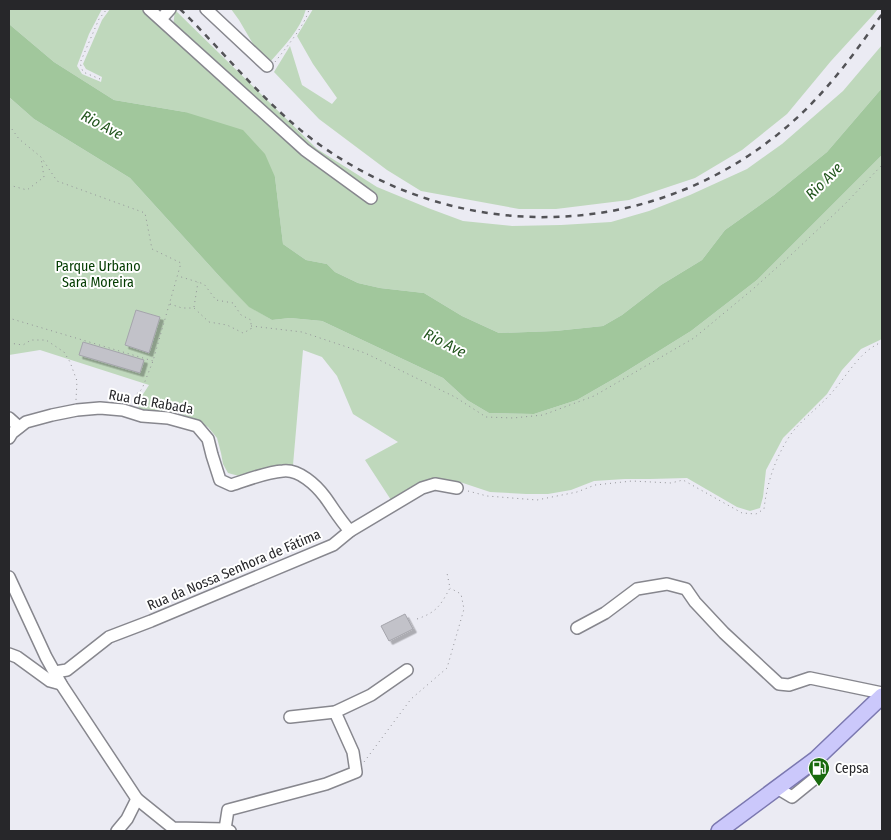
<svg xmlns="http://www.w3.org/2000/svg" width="891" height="840" font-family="'Fira Sans Condensed',sans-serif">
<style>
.green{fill:#bfd8bc}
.water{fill:#a1c79c}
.building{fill:#c2c2c9;stroke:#a4a4ab;filter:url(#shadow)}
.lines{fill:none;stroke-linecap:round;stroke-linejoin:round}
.minor-casing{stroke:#87878e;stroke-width:14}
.major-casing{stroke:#7b78b0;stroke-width:18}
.path{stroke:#939398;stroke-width:1;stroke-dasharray:1 4;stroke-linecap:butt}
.minor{stroke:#fff;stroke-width:11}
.major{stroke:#cbc8fb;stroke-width:15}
.rail{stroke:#535357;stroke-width:2.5;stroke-dasharray:6 6;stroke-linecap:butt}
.labels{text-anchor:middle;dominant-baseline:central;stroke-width:4;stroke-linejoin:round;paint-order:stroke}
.park-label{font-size:14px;fill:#033b00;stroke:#fff}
.street-label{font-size:14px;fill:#27272a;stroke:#fff}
.poi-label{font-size:14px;fill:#27272a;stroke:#fff;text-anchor:start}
.water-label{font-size:15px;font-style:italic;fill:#21541c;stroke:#fff}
</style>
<defs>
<filter id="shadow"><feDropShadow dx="3.5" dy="3.5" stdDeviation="0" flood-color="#0004"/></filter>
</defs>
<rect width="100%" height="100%" fill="#ebebf3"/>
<g class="green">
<polygon points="9,9 102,9 89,34 77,66 82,74 101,82 102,77 86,69 83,64 102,20 110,9 150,9 329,164 173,27 175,10 317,149 377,187 428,208 463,221 512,226 561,225 611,222 649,211 690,195 747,169 782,144 843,91 882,45 882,88 827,152 774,195 725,230 702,260 661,285 622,315 603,326 555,331 499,333 462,316 424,293 380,288 358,283 335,272 327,264 306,260 283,244 275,177 185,112 114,100 54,62 9,24"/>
<path d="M231,9h75c-5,20 -22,37 -36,53l-14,-13 -17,-29z"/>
<polygon points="313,9 878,9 873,15 831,61 787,114 742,150 695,178 629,200 556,209 519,209 421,191 387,170 319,119 274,72 290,46 302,85 332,104 337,98 313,64 297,36"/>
<polygon points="9,97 34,119 130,178 220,277 250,307 272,320 290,318 322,321 443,378 467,400 489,413 534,414 577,400 617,377 691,331 757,280 882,155 882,339 861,349 842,370 827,394 783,438 766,470 763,497 760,508 750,511 737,507 687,478 650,479 625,479 594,481 571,490 548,494 526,494 490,492 460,482 437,480 391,500 365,460 398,442 353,414 337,376 322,357 303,350 293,465 239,476 228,473 223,464 221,453 217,438 208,427 199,422 177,412 139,410 138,402 149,385 40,350 9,355"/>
</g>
<polygon class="water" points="9,24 54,62 114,100 185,112 243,130 265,154 275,177 283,244 306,260 327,264 335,272 358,283 380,288 424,293 462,316 499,333 555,331 603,326 622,315 661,285 702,260 725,230 774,195 827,152 882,88 882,155 757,280 691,331 617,377 577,400 534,414 489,413 467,400 443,378 322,321 290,318 272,320 249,307 220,277 130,178 34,119 9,97"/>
<g class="building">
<polygon points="136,310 160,317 149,353 125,345"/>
<polygon points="83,342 144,360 140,373 79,355"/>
<polygon points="405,614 413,629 389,641 381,626"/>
</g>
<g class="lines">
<g class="minor-casing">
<g id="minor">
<polyline points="149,9 305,150 371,198"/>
<polyline points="206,9 267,66"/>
<polyline points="161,19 170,9"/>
<polyline points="9,418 19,427"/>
<path d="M9,438l3,-5 14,-11 26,-7 25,-5 23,-2 23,2 19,6 26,2 29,8 11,13 4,16 8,25 11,5c16,-5 35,-13 52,-14 16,-2 33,14 42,26 8,11 15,23 25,34"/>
<polyline points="9,577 46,657 61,684 137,799 173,828 225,829 230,831"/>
<polyline points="577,628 605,613 637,589 667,584 686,589 695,602 724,633 779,684 789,685 810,678 882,693"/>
<polyline points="9,654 17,657 50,681 61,684"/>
<polyline points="55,672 67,670 109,637 151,621 333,545 350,531 422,488 435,484 457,488"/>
<polyline points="290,717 335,712 371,695 407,670"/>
<polyline points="777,788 792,797 819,775 816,759"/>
<polyline points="225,829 228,810 326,784 356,772 353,752 335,712"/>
<polyline points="117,831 127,819 137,799"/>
</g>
</g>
<g class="major-casing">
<polyline id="major" points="719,831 816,759 882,696"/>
</g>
<g class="path">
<path d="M275,62c10,-13 31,-38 34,-53"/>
<polyline points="100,79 83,72 80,63 99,19 107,9"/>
<polyline points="9,125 19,139 41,157 57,181 145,213 152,249 181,263 153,361 142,389 129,401"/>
<polyline points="9,130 10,133 9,134"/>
<polyline points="9,185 27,190 44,177 41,158"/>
<polyline points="170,304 182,308 194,308 209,322 227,325 243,333 251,329 251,320 241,315 233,303 216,300 204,284 178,276"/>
<polyline points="194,307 198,282"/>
<polyline points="9,316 12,319 153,361"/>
<polyline points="251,326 302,332 365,353 455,397 486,417 513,418 543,415 594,396 694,338 753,289 793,253 845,204 882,165"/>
<polyline points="9,343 23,345 31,340 46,340 64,352 70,362 77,381 76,400"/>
<path d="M468,491l19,5 50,4 40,-8 18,-7 37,-4 39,2 12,-3 59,33 14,1 8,-5c3,-27 12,-53 27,-75 11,-15 31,-29 43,-44 15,-17 26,-39 48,-48"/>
<path d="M417,619c20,-7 23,-13 33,-31l-3,-15"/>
<polyline points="364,762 411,699 447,668 464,609 461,594 450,588"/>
</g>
<use href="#minor" class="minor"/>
<use href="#major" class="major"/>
<path class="rail" d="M180,9c46,45 87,98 140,136 141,100 329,97 463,-15 40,-33 70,-74 99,-116"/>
</g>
<defs>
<g id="fuel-pin" transform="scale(1.125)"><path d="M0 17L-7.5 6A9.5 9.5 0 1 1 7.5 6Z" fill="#186a0d" stroke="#fff"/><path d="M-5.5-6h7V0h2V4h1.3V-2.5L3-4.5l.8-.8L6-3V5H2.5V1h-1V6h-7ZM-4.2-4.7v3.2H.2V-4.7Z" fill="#fff"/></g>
</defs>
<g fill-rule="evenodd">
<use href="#fuel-pin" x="819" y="768"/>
</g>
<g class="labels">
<g class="park-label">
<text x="98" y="266">Parque Urbano<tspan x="98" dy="16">Sara Moreira</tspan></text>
</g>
<g class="street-label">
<text transform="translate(151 402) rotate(10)">Rua da Rabada</text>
<text transform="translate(234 570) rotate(-23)">Rua da Nossa Senhora de Fátima</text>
</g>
<g class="poi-label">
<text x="835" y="768">Cepsa</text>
</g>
<g class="water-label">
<text transform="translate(102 125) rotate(28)">Rio Ave</text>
<text transform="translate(824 181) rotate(-45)">Rio Ave</text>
<text transform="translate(445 343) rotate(27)">Rio Ave</text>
</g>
</g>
<rect width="891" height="840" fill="none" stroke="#27272a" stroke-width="20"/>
</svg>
